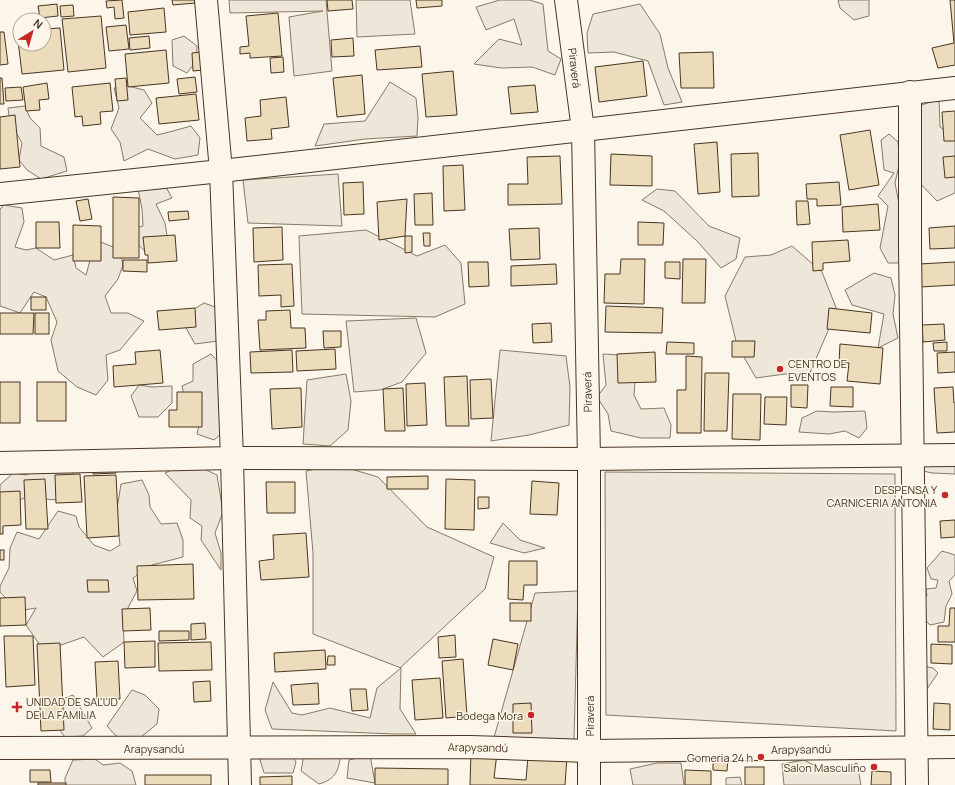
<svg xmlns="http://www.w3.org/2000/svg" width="955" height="785" font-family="Manrope,sans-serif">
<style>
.green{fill:#ede6d9;stroke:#887966}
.building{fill:#ecdcbc;stroke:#4a3520}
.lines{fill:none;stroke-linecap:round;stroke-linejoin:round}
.minor-casing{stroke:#4a3520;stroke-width:24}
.minor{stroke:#fbf6e9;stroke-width:22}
.poi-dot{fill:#c62828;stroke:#fbf6e9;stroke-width:1.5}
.labels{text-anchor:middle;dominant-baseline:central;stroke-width:3;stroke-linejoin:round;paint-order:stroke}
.street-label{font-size:11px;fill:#4a3520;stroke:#fbf6e9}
.poi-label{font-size:11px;fill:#4a3520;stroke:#fbf6e9;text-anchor:end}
</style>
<rect width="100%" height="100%" fill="#fbf6e9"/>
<g class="green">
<polygon points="229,0 326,0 332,71 294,76 289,17 323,11 230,13"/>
<polygon points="356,0 410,0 415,34 357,37"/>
<polygon points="500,0 529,0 543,4 548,51 561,59 555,75 532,67 501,68 474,64 499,39 522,45 514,19 486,30 476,7"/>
<polygon points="838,0 869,0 869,16 854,20 840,8"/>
<polygon points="640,4 660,34 668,68 682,102 664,105 648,61 614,52 588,53 587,33 593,14"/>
<polygon points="184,36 197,46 196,61 187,73 173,66 172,40"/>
<polygon points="390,82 416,98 418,117 417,136 365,139 315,146 324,124 365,121"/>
<polygon points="128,86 144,90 152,103 140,118 157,135 173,131 191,126 200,138 198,155 175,159 148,149 124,161 120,142 111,129 119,108 114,88"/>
<polygon points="939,99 940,127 955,136 955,193 937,201 917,180 916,107"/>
<polygon points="25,106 30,118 40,128 41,146 64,157 67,171 41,179 27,170 19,160 22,143 10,122 8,108"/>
<polygon points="889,134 898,142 900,161 895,183 907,247 898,263 888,263 880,248 888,206 878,196 894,173 884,170 881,140"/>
<polygon points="338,174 342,226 248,223 243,180"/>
<polygon points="166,187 172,198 156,204 165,223 168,242 147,253 135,242 131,229 143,226 142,209 138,189"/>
<polygon points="657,189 675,191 709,226 740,238 736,259 721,268 697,241 664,211 642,200"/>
<polygon points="4,205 22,208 24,222 15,247 26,250 36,248 54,260 73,255 76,268 86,275 92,253 101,242 120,250 123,265 118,279 105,296 111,313 128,313 144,321 120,350 106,355 108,380 96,395 77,387 58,371 51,340 57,322 46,297 34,292 20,313 0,306 0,209"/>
<polygon points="366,230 417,256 445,245 461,263 465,304 435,317 302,314 299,236"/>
<polygon points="792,246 822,272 837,310 809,375 785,374 756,378 737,345 725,296 745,257 771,255"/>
<polygon points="874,273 891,278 895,295 893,314 898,338 878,348 884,314 852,305 845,290"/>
<polygon points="204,303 218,308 218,341 195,344 186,328 189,312"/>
<polygon points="416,318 426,353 402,382 380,390 354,392 346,321"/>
<polygon points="500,350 566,356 570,387 569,425 529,435 491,441"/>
<polygon points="211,354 226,370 224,396 218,403 224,412 225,430 214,440 197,434 201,416 186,405 182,386 193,381 193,364"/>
<polygon points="603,354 637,356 634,395 641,409 664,408 671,425 670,438 641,438 611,431 608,414 597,397 606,385"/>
<polygon points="346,374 351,401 348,430 330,446 303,444 307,380"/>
<polygon points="139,385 152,387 172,386 172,403 158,417 139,417 131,396"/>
<polygon points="817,411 833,412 865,411 867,428 859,438 845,431 829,434 799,432 802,418"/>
<polygon points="62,461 73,473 75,489 60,500 24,498 10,504 0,494 0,485 13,473 26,475"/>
<polygon points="922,462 955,465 955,474 932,473 923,471"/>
<polygon points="180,466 200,467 217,475 223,512 215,533 221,553 221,570 201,540 202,526 190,518 191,500 165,473"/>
<polygon points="321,468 351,469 378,477 427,527 494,557 485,589 401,667 400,709 416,734 394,734 272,729 265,710 273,682 292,713 302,715 330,708 370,718 377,688 401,668 313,634 313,553 306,471"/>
<polygon points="605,472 895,474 896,731 606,715"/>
<polygon points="142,480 149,495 150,507 161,524 177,523 183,540 183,557 152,565 133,578 137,591 123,617 124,642 103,657 84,637 44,651 26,625 36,608 18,611 0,592 0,586 9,568 10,548 17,532 39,539 58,511 76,516 79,527 94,545 110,551 120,545 118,527 112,518 118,503 121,484"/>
<polygon points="503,523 520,540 545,548 524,553 490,543"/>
<polygon points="942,551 955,555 955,575 949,581 952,594 946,606 944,622 930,625 920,615 919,600 927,596 926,589 936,588 938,580 931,579 927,568"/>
<polygon points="578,591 574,740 493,741 535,593"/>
<polygon points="923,662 928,667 933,668 938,673 927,689"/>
<polygon points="132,690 145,695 159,709 157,724 136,741 116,736 107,726"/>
<polygon points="73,695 92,728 83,736 65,737 51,719 55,702"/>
<polygon points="287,749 296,762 293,773 264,773 260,760 270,750"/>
<path d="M341,751c-2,18 -4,28 -22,33l-18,-13 2,-11 -4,-5z"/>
<polygon points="370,755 375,783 347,778 349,760"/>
<polygon points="95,759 103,765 120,763 132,771 136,785 65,785 65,778 73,760"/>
<polygon points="804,760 829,773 857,763 861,785 784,785 782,764"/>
<polygon points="657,763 681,763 684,785 633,785 630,769"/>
<polygon points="740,777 742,785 726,785 726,778"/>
</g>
<g class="building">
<polygon points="122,0 124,18 115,19 114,7 107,8 106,1"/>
<polygon points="172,0 195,0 195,3 173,5"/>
<polygon points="327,0 352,0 353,9 328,11"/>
<polygon points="416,0 442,0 442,6 417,8"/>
<polygon points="950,0 955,0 955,65 938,68 932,48 954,43"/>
<polygon points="57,4 58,16 40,18 38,6"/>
<polygon points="73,5 74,16 61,17 60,6"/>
<polygon points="164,8 166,32 130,35 128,12"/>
<polygon points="278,13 282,56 250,58 250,53 240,54 240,47 249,46 246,16"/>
<polygon points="101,16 106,68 68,72 62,19"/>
<polygon points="126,25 129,49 109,51 106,27"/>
<polygon points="60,28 64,70 22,74 17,32 20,32 20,44 44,44 44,29"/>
<polygon points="0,32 4,32 8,64 0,65"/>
<polygon points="149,36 150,48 130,50 129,38"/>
<polygon points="353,38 354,56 332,57 331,40"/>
<polygon points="420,46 422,67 377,70 375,50"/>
<polygon points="166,50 169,83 128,87 125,54"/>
<polygon points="202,52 204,70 193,71 192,53"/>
<polygon points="713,52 714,88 681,88 679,53"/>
<polygon points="283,57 284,72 271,73 270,58"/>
<polygon points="643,61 647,96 599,102 595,67"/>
<polygon points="453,71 457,115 426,117 422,74"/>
<polygon points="362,75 365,114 337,117 333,78"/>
<polygon points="195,77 197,92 179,94 177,79"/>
<polygon points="0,78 2,78 4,104 0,104"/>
<polygon points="126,78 128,100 117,101 115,79"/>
<polygon points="47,83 49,99 39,100 40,110 26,111 23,87"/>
<polygon points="110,83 113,111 100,112 101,124 83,126 82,116 75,117 72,87"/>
<polygon points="535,85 538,112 511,114 508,87"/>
<polygon points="21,87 23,100 6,101 5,88"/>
<polygon points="196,94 199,120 159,124 156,98"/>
<polygon points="286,97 289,127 271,129 272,139 247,141 245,118 261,116 260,100"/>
<polygon points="955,111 955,141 944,141 942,112"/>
<polygon points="15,115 20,167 0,169 0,117"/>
<polygon points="870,130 879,185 849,190 840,135"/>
<polygon points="717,142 720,192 698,194 694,144"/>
<polygon points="758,153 759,196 732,197 731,154"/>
<polygon points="611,154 652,156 652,186 610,185"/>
<polygon points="560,156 562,204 508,205 508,184 528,184 527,157"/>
<polygon points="955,156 955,177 945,178 943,157"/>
<polygon points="463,165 465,210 444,211 443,166"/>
<polygon points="363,182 364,214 344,215 343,183"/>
<polygon points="839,182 841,205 817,206 817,199 807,199 806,184"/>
<polygon points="432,193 433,225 415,225 414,194"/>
<polygon points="113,197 139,198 139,258 113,258"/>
<polygon points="88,199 92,219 80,221 76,201"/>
<polygon points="407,199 405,236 379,240 377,202"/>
<polygon points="796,201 808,201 810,224 797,225"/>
<polygon points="878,204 880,230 843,232 842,207"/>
<polygon points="188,211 189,219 169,221 168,212"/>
<polygon points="36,222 59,222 60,248 36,248"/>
<polygon points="638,222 664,223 663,245 638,245"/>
<polygon points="73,225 101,226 101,261 73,261"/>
<polygon points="955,226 955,248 930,249 929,228"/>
<polygon points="282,227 283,260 254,262 253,228"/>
<polygon points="539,228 540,259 511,260 509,229"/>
<polygon points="423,233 430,233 430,246 424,246"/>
<polygon points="175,235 177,261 148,263 148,255 145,255 143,237"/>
<polygon points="405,236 412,236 412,252 405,253"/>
<polygon points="848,240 850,261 823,263 823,270 813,271 812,242"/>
<polygon points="621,259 645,259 644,304 604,303 605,274 620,274"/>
<polygon points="683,259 706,259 705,303 682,303"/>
<polygon points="123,260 147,260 147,272 123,271"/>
<polygon points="468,262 488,262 489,286 469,287"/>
<polygon points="665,262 680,262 680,279 665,278"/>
<polygon points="955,262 955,285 920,287 919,264"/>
<polygon points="292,264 294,306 281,307 281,295 259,296 258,265"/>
<polygon points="556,264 557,284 511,286 511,266"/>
<rect x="31" y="297" width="15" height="13"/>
<polygon points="606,306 663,308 662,333 605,332"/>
<polygon points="195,308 196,327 159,330 157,311"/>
<polygon points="829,308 872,313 870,333 827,329"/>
<polygon points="290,310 291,328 305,328 306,348 260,350 258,320 266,320 266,311"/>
<polygon points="0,313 34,313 33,334 0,334"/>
<rect x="35" y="313" width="14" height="21"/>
<polygon points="551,323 552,342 533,343 532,324"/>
<polygon points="944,324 945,340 923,342 922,325"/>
<polygon points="323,331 341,331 341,347 324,348"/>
<polygon points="732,341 755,341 754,357 732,357"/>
<polygon points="667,342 694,343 694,354 666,354"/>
<polygon points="947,342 947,351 934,351 933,343"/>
<polygon points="840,344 883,348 880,384 847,381 849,363 839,362"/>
<polygon points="335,349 336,369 297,371 296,351"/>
<polygon points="160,350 163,383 114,387 113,366 136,364 135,352"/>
<polygon points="292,350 293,372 251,373 250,352"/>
<polygon points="655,352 656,382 618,383 617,354"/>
<polygon points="955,352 955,372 938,373 937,353"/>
<polygon points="686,356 702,357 701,433 677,433 677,390 686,390"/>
<polygon points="705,373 729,373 727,431 704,431"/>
<polygon points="467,376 469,426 446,426 444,377"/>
<polygon points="491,379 493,418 471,419 470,380"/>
<rect x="0" y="382" width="20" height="41"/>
<rect x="37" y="382" width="29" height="39"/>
<polygon points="425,383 427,425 407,426 406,384"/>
<polygon points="791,385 808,385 807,408 791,407"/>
<polygon points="831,387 853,387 853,407 830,406"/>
<polygon points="953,387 954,403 955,403 955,432 937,433 934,388"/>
<polygon points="301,388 302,427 272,429 270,389"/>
<polygon points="403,388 405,431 385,431 383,389"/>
<polygon points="177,392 202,392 202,427 169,427 169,410 177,410"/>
<polygon points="733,394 761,394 760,440 732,439"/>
<polygon points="765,397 787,397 786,425 764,424"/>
<polygon points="115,464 116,473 93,474 92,465"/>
<polygon points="80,474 82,502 56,503 55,475"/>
<polygon points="116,475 119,536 87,538 84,476"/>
<polygon points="428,476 428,489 387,489 387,477"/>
<polygon points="45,479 48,529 26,529 24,480"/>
<polygon points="446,479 475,480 474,530 445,529"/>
<polygon points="532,481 559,483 557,515 530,514"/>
<polygon points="266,482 295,482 295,513 267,513"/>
<polygon points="20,491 21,525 3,526 3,534 0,534 0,492"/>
<polygon points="478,497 489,497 489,508 478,509"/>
<polygon points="955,520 955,537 941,538 940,521"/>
<polygon points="306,533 309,577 261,580 259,561 274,559 273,535"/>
<rect x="0" y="550" width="4" height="10"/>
<polygon points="509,561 537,561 537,585 524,585 523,600 508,599"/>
<polygon points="193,564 194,599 138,600 137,566"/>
<polygon points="87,580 108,580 109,592 88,592"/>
<polygon points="25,597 26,625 0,626 0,598"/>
<rect x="510" y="603" width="21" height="18"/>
<polygon points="150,608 151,630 123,631 122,609"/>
<polygon points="950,608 955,608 955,642 938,642 938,626 949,626"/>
<polygon points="205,623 206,639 191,640 191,624"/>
<polygon points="159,631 189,631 189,640 159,641"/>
<polygon points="455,635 456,657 439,658 438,637"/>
<polygon points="4,636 33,636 35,685 6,687"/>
<polygon points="493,639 518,644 513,670 488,665"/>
<polygon points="155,641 155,667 125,668 124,642"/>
<polygon points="211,642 212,670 159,671 158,643"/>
<polygon points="60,643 64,730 41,731 37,644"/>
<polygon points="931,644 952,645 952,664 931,663"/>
<polygon points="325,650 326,669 275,672 274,653"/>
<polygon points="328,656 335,656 335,665 327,665"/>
<polygon points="463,659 467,716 446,718 442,661"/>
<polygon points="118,661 120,699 97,699 95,662"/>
<polygon points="440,678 443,718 415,720 412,680"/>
<polygon points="210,681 211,701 194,702 193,682"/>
<polygon points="318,683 319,704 293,705 291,685"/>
<polygon points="350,689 366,689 368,710 352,711"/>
<polygon points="531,703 532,733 513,733 513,704"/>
<polygon points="934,703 950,704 950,730 933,729"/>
<polygon points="471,752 497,753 494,778 526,780 528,756 567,757 565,785 470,785"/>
<polygon points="713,758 728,759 727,771 713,770"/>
<rect x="745" y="767" width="19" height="18"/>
<polygon points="375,768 448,769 448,785 375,785"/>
<polygon points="30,770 50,770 51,782 30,782"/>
<polygon points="685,770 711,771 711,785 685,785"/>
<polygon points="872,771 891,772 891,785 871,785"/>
<rect x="145" y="775" width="66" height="10"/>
<polygon points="292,776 292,785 260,785 260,777"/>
<rect x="38" y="783" width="28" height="2"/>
</g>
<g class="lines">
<g class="minor-casing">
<g id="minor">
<polyline points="206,0 221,171 232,458 240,785"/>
<polyline points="566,0 583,130 589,459 589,785"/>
<polyline points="910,92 910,248 917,785"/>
<polyline points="0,194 221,171 955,88"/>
<polyline points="0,463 232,458 589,459 955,455"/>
<polyline points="0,748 471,747 589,751 955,747"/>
</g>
</g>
<use href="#minor" class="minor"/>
</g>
<g class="poi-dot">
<circle cx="780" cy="369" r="4"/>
<circle cx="945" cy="495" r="4"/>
<path d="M15 701h4v4h4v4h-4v4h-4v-4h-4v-4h4z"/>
<circle cx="531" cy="715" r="4"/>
<circle cx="761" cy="757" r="4"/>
<circle cx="874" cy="767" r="4"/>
</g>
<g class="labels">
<g class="street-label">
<text transform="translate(575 68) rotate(83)">Piraverá</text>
<text transform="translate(587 392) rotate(-91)">Piraverá</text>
<text transform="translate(589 716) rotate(-90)">Piraverá</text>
<text transform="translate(478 747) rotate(1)">Arapysandú</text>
<text x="154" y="748">Arapysandú</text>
<text transform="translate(801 749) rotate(-1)">Arapysandú</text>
</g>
<g class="poi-label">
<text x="788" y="363" text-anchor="start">CENTRO DE<tspan x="788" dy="13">EVENTOS</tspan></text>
<text x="937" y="489">DESPENSA Y<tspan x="937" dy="13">CARNICERIA ANTONIA</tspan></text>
<text x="26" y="701" text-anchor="start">UNIDAD DE SALUD<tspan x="26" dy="13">DE LA FAMILIA</tspan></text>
<text x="523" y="715">Bodega Mora</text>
<text x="753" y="757">Gomeria 24 h</text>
<text x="866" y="767">Salon Masculino</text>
</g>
</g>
<g transform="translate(32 32) rotate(37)"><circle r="19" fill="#fbf6e9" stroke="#b4a999"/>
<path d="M0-3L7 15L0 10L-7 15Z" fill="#c62828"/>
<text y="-6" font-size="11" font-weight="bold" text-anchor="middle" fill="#4a3520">N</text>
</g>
</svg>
